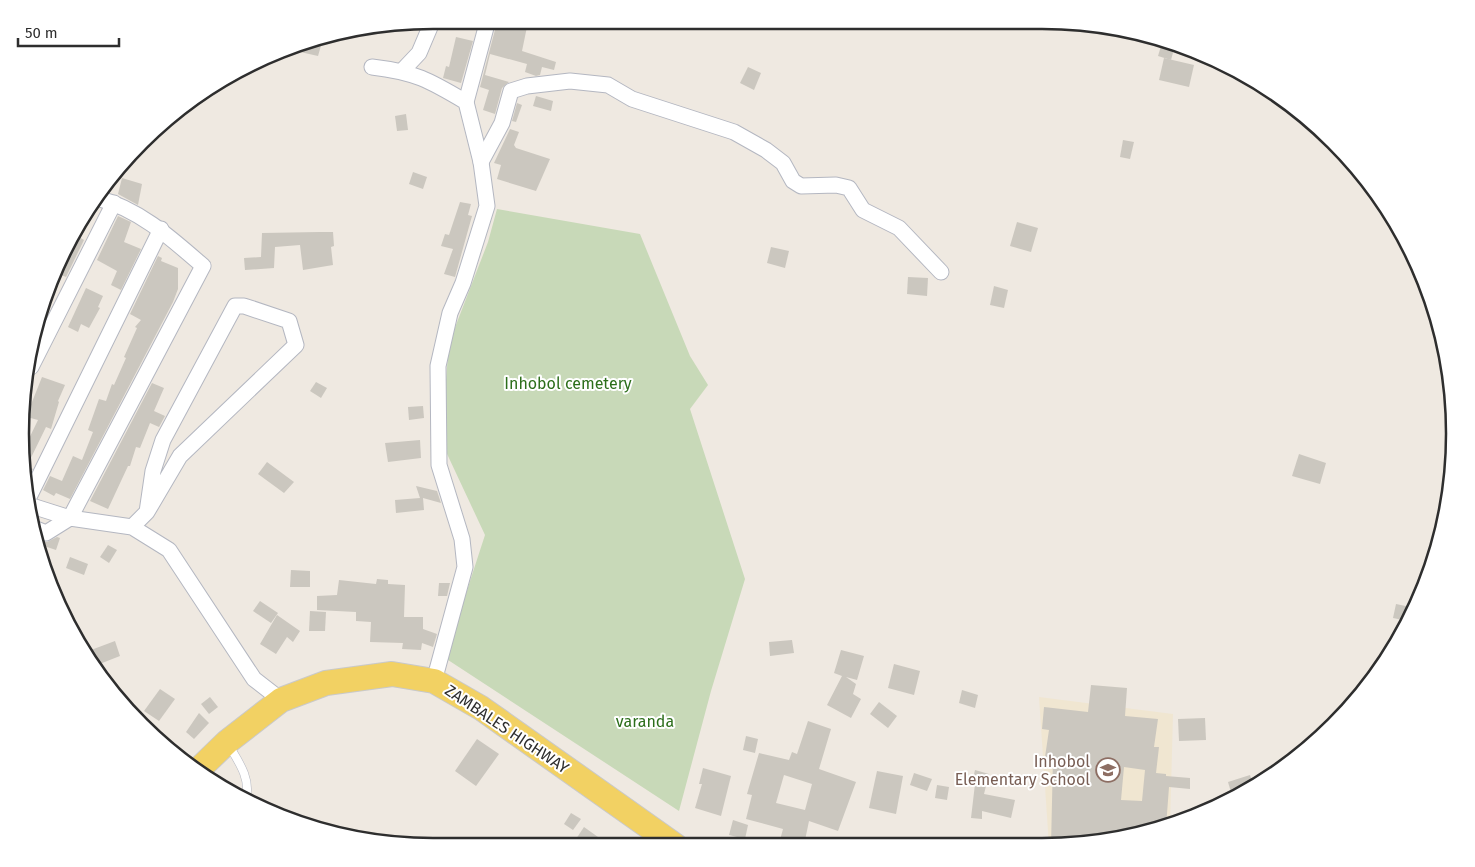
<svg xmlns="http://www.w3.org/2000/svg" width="1475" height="867" font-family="'Fira Sans',sans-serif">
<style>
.education{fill:#f0e6d1}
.cemetery{fill:#c8d9b8}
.building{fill:#cbc7bf;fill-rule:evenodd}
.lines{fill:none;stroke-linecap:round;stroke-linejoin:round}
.service-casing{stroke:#b4b7c1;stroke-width:9}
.minor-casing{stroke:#b4b7c1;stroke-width:17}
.primary-casing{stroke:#c9c9c9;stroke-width:26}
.service{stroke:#fff;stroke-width:8}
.minor{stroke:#fff;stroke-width:15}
.primary{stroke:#f2d163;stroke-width:24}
.labels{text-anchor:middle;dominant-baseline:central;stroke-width:4;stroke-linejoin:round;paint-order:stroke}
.park-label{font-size:16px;fill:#2c6e1b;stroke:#fff}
.street-label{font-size:16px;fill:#2e2e2e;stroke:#fff}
.education-label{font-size:16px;fill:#785e54;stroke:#fff;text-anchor:end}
.rim{fill:none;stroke:#2e2e2e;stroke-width:2.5}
</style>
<rect width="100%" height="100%" fill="#efe9e1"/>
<polygon class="education" points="1039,697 1173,714 1170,826 1069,846 1049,846"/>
<polygon class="cemetery" points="497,209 640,234 690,356 708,385 690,409 745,579 711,691 679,811 445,658 485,535 441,441 449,343 488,242"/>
<g class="building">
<polygon points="508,20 528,22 522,51 556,62 554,70 542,67 540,75 536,76 525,72 527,64 490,54 485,75 509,82 502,88 495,114 483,110 489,90 480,87 496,26 506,29"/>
<polygon points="456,37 473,41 461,83 443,78 446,66 449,67"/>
<polygon points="312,40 322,42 318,56 287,49 301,42"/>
<polygon points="1161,46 1174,49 1171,60 1158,56"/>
<polygon points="1164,58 1194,65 1189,87 1159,80"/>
<polygon points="748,67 761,73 754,90 740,83"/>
<polygon points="536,96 553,101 551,111 533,106"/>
<polygon points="517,103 522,105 516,122 512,121"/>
<polygon points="406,114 408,130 397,131 395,116"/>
<polygon points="510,129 519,132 514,145 516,148 550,159 536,191 497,179 501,165 494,163"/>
<polygon points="1123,140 1134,142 1130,159 1120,157"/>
<polygon points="413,172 427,177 423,189 409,184"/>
<polygon points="122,178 142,184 138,205 118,194"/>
<polygon points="460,202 471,204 468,215 472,216 455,277 444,274 453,249 441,246 445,234 449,235"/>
<polygon points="118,216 131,222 124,242 141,249 121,290 111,285 117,271 97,260"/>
<polygon points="1017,222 1038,228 1031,252 1010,246"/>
<polygon points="319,232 333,232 334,246 331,247 333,265 303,270 300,245 275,247 274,268 245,270 244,258 261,257 262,233"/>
<polygon points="77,236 84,240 66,277 57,273"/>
<polygon points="771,247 789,251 785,268 767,263"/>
<polygon points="158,256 162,258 161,261 178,268 178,289 173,302 70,499 56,493 54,496 43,490 50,476 62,481 73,456 82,460 93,432 88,430 99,399 106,401 112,384 114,385 126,358 124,357 137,328 135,327 141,320 130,314"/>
<polygon points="908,277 928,278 927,296 907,294"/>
<polygon points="994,286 1008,290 1004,308 990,305"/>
<polygon points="86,288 103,296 98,307 100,308 89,328 81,324 78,332 68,327"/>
<polygon points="42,377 65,385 58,401 59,402 51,429 46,427 27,466 33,469 27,479 23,451 38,420 23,416 25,406 30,407"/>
<polygon points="316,382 327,388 321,398 310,391"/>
<polygon points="152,383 164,388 154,411 165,416 159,427 150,423 140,448 136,447 130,466 128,466 108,509 90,501"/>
<polygon points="423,406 424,418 409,420 408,407"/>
<polygon points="420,440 421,458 388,462 385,443"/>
<polygon points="1299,454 1326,463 1320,484 1292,476"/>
<polygon points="267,462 294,482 284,493 258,474"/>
<polygon points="416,486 437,491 441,503 423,498 424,510 396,513 395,500 420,498"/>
<polygon points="57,537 60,538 56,550 41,545 42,542 47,542"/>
<polygon points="108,545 117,550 109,563 100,557"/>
<polygon points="70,557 88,564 84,575 66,568"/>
<polygon points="291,570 310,571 310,587 290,587"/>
<polygon points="377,579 388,580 388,584 405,585 404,617 423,617 423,629 437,634 433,647 422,643 421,650 402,649 403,643 370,642 371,622 356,621 356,612 317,610 317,596 337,595 339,580 376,584"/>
<polygon points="439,583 450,583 447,596 438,596"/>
<polygon points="260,601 278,613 271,623 253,611"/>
<polygon points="1396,604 1415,608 1408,621 1393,618"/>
<polygon points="310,611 326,612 325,631 309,631"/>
<polygon points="277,615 300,631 293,642 287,637 276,654 260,644"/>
<polygon points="792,640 794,653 770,656 769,642"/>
<polygon points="115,641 120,656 97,665 91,650"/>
<polygon points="841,650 864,656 857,680 846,677 856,684 853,694 861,699 851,718 827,705 842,676 834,673"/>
<polygon points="894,664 920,671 914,695 888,688"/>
<path d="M1091,685l36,3 -2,28 33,3 -4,28h5l-3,26 10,1v2l24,2v11l-21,-2 -3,40 -28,5 -20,-1v5l-20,4 -21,-2v7l-26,1 2,-88 -8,-1 4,-27 -7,-1 2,-22 44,5zM1124,767l21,3 -3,31 -21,-1z"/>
<polygon points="160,689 175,699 159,721 144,711"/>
<polygon points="962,690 978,695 975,708 959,703"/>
<polygon points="210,697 218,707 209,714 201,704"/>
<polygon points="879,702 897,716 888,728 870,714"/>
<polygon points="199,713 209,723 194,739 186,732"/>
<polygon points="1205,718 1206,740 1179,741 1178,719"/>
<path d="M808,721l23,8 -12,40 37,13 -18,49 -29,-10 -5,24 -7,-2 -1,3h-13l1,-6h-4l3,-11 -37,-10 6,-24 -5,-1 12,-41 30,7 3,-8 5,2zM784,775l28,9 -7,26 -29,-7z"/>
<polygon points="746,736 758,739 755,753 743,750"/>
<polygon points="477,739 499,754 476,786 455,771"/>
<polygon points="703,768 731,776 721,816 695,808 702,784 699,784"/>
<polygon points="975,770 989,774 984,794 1015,800 1011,818 982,811 982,819 971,818 975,784 972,783"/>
<polygon points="877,771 903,776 896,814 869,808"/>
<polygon points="914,773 932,779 927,791 910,785"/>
<polygon points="1250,775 1254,788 1233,799 1228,782"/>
<polygon points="937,785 949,787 947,800 935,798"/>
<polygon points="571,813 581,819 573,830 564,824"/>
<polygon points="733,820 748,825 745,839 729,835"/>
<polygon points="584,827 598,837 592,846 579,846 574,842"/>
</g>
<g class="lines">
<g class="service-casing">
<path id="service" d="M228,744c10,17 23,34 18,54"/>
</g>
<g class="minor-casing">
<g id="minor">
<path d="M372,67c43,5 57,13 94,35l15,60 6,44 -24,77 -13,30 -12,53 1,99 23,74 3,28 -31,114"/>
<polyline points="402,71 419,53 433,20"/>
<polyline points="466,102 488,20"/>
<polyline points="481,162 502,123 511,91 527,86 570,81 608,85 632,99 734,132 766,150 783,163 793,181 801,186 836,185 849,188 863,210 899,228 941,272"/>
<polyline points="31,367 114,203"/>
<polyline points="30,495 161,229"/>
<path d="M32,506l38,12 133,-252c-32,-28 -64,-57 -106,-68"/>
<polyline points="132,527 147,512 180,456 296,345 289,321 244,306 235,306 163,440 153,471 147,512"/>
<polyline points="36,529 46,533 70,518 132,527 169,550 254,679 281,700"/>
</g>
</g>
<g class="primary-casing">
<polyline id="primary" points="197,771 227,742 281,700 326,683 392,674 434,681 481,708 676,846"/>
</g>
<use href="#service" class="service"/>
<use href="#minor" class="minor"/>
<use href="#primary" class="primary"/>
</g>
<defs>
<g id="school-ring" transform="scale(1.25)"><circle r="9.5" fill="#fff" stroke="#8d6e63" stroke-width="1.5"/><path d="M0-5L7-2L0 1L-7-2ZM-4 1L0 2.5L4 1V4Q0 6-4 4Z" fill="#8d6e63"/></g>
</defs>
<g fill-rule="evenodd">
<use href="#school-ring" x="1108" y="770"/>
</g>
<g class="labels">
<g class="park-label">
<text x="568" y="383">Inhobol cemetery</text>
<text x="645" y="721">varanda</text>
</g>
<g class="street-label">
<text transform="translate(507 729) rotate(34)">ZAMBALES HIGHWAY</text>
</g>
<g class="education-label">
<text x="1090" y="761">Inhobol<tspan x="1090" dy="18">Elementary School</tspan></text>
</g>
</g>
<path d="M0 0H1475V867H0ZM433 29H1042A404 404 0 0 1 1446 433V434A404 404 0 0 1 1042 838H433A404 404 0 0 1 29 434V433A404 404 0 0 1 433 29Z" fill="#fff" fill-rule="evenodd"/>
<path class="rim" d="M433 29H1042A404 404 0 0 1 1446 433V434A404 404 0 0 1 1042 838H433A404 404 0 0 1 29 434V433A404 404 0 0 1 433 29Z"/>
<path d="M18 38v8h101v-8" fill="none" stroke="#2e2e2e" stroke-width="2.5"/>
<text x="25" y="38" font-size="15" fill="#2e2e2e" stroke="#ffffff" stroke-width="4" paint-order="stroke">50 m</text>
</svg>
